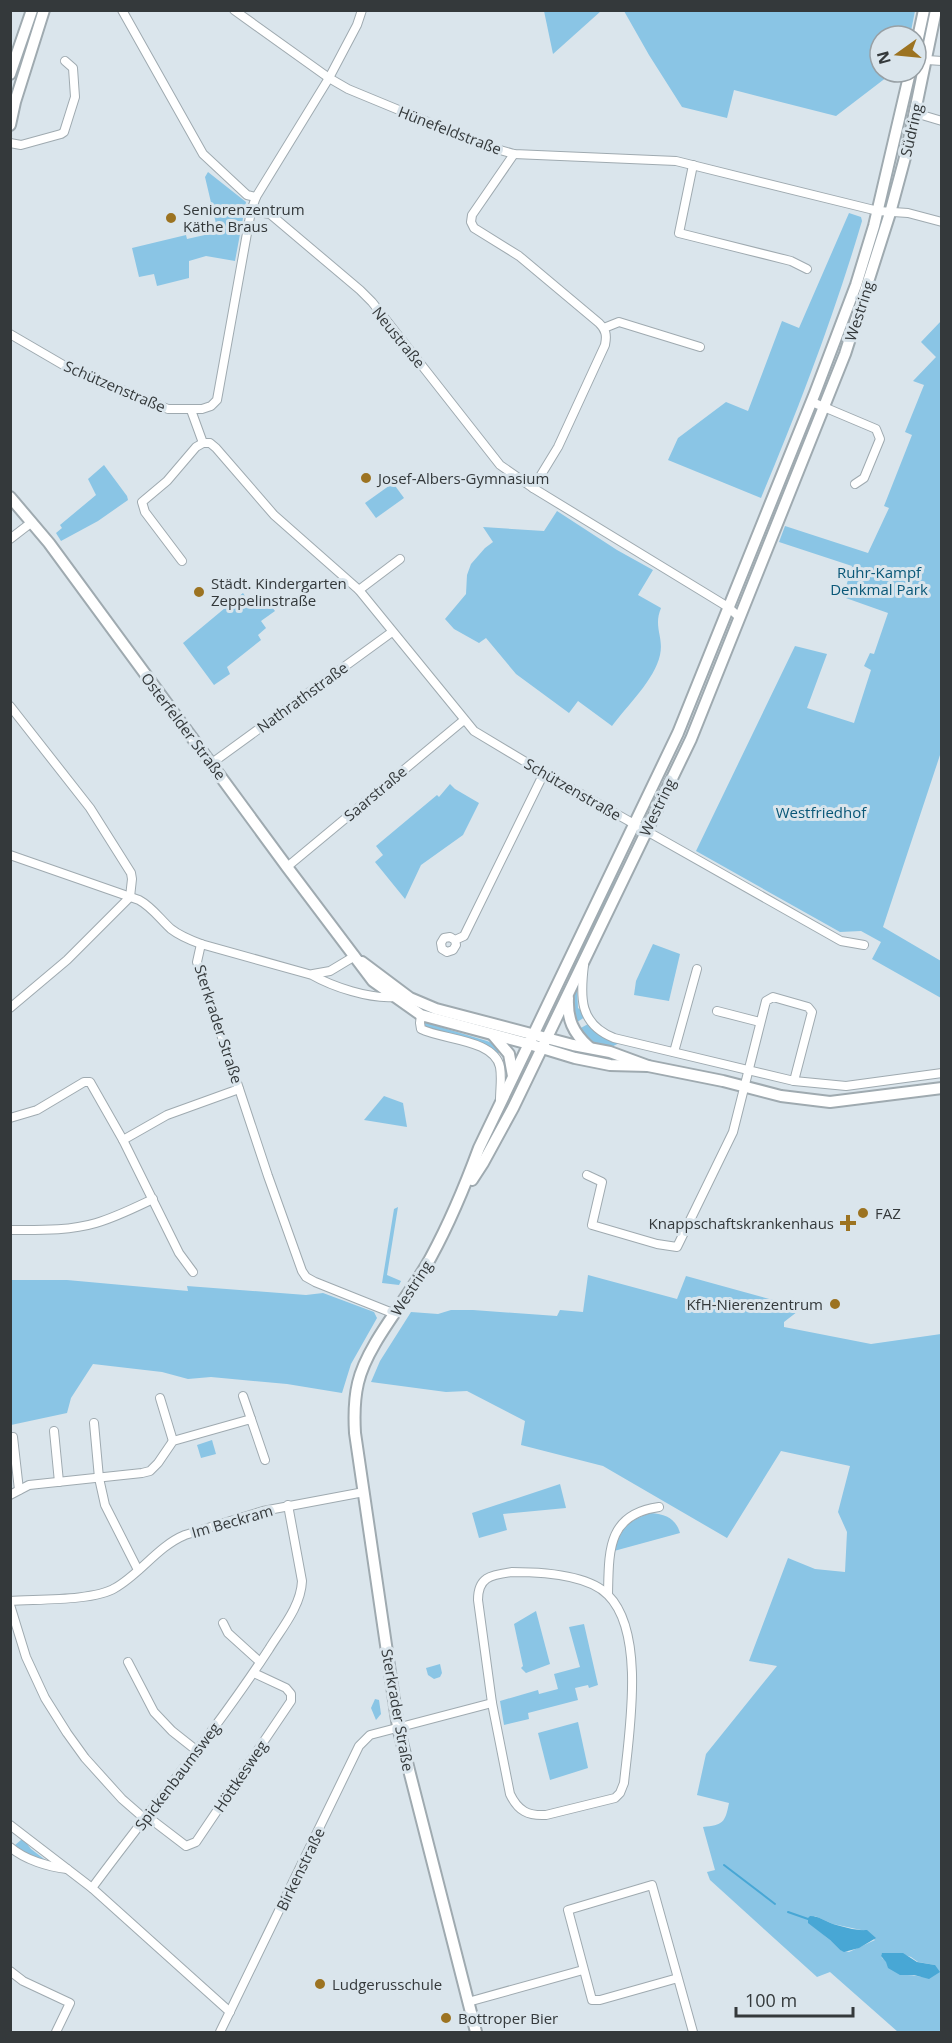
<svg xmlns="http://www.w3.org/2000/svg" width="952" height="2043" font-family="'Open Sans',sans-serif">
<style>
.green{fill:#8ac5e5;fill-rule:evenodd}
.water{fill:#48a7d5}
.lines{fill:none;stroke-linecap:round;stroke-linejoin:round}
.stream{stroke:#48a7d5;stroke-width:2}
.street-casing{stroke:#9faab0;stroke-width:10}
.secondary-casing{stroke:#9faab0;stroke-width:14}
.street{stroke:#fff;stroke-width:8}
.secondary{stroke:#fff;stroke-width:10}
.poi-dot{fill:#9c7321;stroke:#dae5ec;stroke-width:2}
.labels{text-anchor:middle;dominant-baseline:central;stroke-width:6;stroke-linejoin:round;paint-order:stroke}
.street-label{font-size:15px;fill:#34393b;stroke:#dae5ec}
.poi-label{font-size:15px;fill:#34393b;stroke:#dae5ec;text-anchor:start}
.park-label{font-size:15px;fill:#095777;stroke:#dae5ec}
</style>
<rect width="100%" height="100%" fill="#dae5ec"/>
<g class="green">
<polygon points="544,11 544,10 601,11 553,54"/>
<polygon points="624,11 915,11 910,36 880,36 880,72 902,72 900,80 887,77 836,116 734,90 727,118 682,107 649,55"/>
<polygon points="208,172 246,202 235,261 206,256 189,261 189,278 157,286 154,274 139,277 132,248 186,235 187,239 218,232 205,177"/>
<path d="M849,213l12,4 1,4c-28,95 -63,186 -101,277l-93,-38 10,-22 48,-36 22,9 34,-90 17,7z"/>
<polygon points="941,321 941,752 883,927 941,961 941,998 872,959 881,942 861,931 840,932 696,851 795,646 827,654 807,708 854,723 871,670 864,666 870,653 874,654 888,613 843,597 852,566 779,542 785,526 868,553 889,508 884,506 912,435 905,432 924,385 913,381 936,357 921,342"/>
<polygon points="104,465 127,496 128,500 98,521 61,541 56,533 62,528 60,525 96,495 88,479"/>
<polygon points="393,483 404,498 376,518 365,503"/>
<path d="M557,511l60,39 36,20 -15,25 23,13c-8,19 3,29 -1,47 -5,24 -33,51 -48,71l-34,-25 -9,12 -53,-39 -30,-36 -7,5 -25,-14 -9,-10 21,-25 1,-19 4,-11 14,-16 8,-6 -10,-15 61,4z"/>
<polygon points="243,593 253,607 265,598 275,611 261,621 266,628 258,635 261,640 227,667 230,674 214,685 183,643"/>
<polygon points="450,784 455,789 479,803 463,835 421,865 405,899 375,862 383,855 376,846 437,795 439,797"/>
<polygon points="627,848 629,849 597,922 550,1022 547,1021 569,978 583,941"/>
<polygon points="653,944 680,954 669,1001 634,995 636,981"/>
<polygon points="579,981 580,987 577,990 578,1008 582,1011 585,1017 574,1024 572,995"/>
<polygon points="424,1022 487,1041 497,1045 503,1051 496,1054 425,1029"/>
<polygon points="590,1023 595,1029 597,1033 619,1043 608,1049 592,1044 577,1030"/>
<polygon points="384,1096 403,1103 407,1127 364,1120"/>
<polygon points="398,1207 387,1275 401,1281 399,1285 382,1283 394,1209"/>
<path d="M588,1275l89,24 9,-23 116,32 -18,14v5l87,17 70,-10v698h-43l-68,-60 -13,5 -107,-97 -3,-8 8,-2 -12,-43c20,-2 22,-4 26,-24l-32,-8 9,-41 71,-88 -28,-5 39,-103 27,11 30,3 2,-40 -9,-20 12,-46 -69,-15 -54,87 -124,-72 -82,-21 4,-24 -58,-30 -21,1 -75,-10 9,-21 31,-49 27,2 13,-4h22l84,6 3,-6 23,2zM815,1916l18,8 28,6 14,10 -26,12 -9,-2 -10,-10 -22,-18zM884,1953h15l12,4 7,5 17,3 -1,10c-10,5 -18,-1 -29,0l-23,-17 -1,-3z"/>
<polygon points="11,1280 67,1280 188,1291 187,1286 306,1295 323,1293 374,1312 377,1318 351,1364 342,1393 287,1384 211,1377 188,1379 162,1372 93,1364 71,1398 67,1413 11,1425"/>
<polygon points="212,1440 216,1454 201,1458 197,1445"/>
<polygon points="560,1484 566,1508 503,1514 507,1530 479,1538 472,1513"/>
<path d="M651,1513c15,1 25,6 29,20l-66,18c7,-23 14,-31 37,-38z"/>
<polygon points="536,1611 550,1664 526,1673 521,1668 523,1666 514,1624"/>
<polygon points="584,1624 598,1685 589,1688 588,1685 575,1688 578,1700 528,1713 529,1719 504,1725 500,1701 538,1690 539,1694 558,1689 554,1674 580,1667 569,1627"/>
<polygon points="440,1664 442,1673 440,1677 434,1679 428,1675 426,1668"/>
<polygon points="375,1699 379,1700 381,1714 376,1720 371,1708"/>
<polygon points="578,1722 588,1768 550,1780 538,1733"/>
<polygon points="21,1840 24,1840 31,1849 52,1865 17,1851 15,1845"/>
</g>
<g class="water">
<path d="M810,1916c9,0 15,5 23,8 10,3 24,7 34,6l9,8 -17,10 -15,4 -4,-2 -10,-10 -22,-17v-5z"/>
<polygon points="882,1953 903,1953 917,1962 935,1965 940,1972 929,1979 914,1975 900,1975 888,1968 886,1962 881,1956"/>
</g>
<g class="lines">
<g class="stream">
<polyline points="724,1865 775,1904"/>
<polyline points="788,1912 808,1919"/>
</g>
<g class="street-casing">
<g id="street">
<polyline points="122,10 203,154 247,195 256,197"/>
<polyline points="234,10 329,78 348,89 486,146 514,154 676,161 878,211 908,213 942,222"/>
<polyline points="927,60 942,61"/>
<polyline points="915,113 942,121"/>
<polyline points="10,143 21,145 61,134 64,132 75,97 73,68 65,61"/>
<path d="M514,154l-42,61 -1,7 3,6 45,28 80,67c7,7 8,12 6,22l-47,102 -25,41"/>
<polyline points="693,165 679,233 791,261 807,269"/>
<polyline points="251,211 270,214 360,290 372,302 500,465 533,488 728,607 739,617"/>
<polyline points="604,328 619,322 700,347"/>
<polyline points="10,334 65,366 168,409 202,409 211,406 217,400 251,211 256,197 329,78 357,25 362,10"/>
<polyline points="812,402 876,429 880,439 864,478 855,484"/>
<polyline points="191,410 203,443"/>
<polyline points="203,443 210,443 216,448 274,515 359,590 474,731 544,773 841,941 864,945"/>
<polyline points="10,539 32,522"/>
<polyline points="182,561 145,512 142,502 167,481 196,447 203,443"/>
<polyline points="359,590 400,559"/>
<polyline points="10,706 90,808 131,873 132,879 130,897"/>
<polyline points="212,763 392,632"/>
<path d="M10,855l129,45c13,7 21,19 32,29 9,7 19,11 30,15l111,31c21,12 58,24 82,22"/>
<polyline points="287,867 464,720"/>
<polyline points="455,940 456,945 453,950 447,952 442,949 441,943 444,938 450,937 455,940 464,936 544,773"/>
<polyline points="201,944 197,962 268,1176 302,1271 306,1277 315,1282 395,1314"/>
<path d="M584,965c-4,32 -5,59 30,73l180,43 52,5 96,-13"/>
<polyline points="313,974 330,971 355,956"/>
<polyline points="10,1008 67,960 130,897"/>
<polyline points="717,1011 760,1022"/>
<path d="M421,1015l-1,8 1,6c22,11 73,10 79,38 2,11 0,22 0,33"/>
<polyline points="674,1052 697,969"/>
<polyline points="10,1118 37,1110 84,1082 90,1082 123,1140 179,1253 193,1272"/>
<polyline points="123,1140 167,1115 239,1089"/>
<polyline points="587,1175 602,1182 592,1225 657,1244 677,1247 733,1132 766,1001 773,997 808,1007 812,1012 794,1081"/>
<path d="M10,1230c29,0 59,1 86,-7 20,-6 38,-15 57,-24"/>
<polyline points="243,1396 251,1419"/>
<polyline points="160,1398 173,1441"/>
<polyline points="94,1423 99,1478 105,1505 138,1570"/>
<polyline points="54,1431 59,1482"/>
<polyline points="13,1437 19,1490"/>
<polyline points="10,1495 29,1485 142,1473 150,1471 158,1463 173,1441 251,1419 265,1460"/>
<path d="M512,1572c27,0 76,2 96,23 38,38 21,138 16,188l-4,10 -5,5 -69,17c-18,1 -28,-4 -36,-21l-18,-91 -14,-103c0,-24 14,-25 34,-28z"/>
<path d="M608,1594c1,-43 -1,-80 51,-87"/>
<path d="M10,1601c27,-2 84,0 105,-13 25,-14 43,-42 70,-53l78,-24 101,-19"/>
<polyline points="10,1605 26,1657 45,1698 67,1733 85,1758 122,1799 145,1819 152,1820 186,1846 196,1842 291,1701 291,1694 286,1688 254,1673"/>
<polyline points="223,1623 228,1633 260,1662"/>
<polyline points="128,1662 154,1712 172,1731 196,1750"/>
<polyline points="10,1825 92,1888 230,2012"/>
<path d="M10,1847c15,13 39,20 57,22"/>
<path d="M92,1888c59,-80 123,-156 177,-239 13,-21 32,-43 33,-68l-14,-76"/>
<polyline points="10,1971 23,1981 70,2003 56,2032"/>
<polyline points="678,1978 600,2000 592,2000 568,1910 652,1885 693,2032"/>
<polyline points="468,2002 583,1970"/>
<polyline points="220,2032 359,1746 370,1735 492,1703"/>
</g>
</g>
<g class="secondary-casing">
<g id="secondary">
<polyline points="916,47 924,10"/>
<polyline points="10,74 32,10"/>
<polyline points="10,125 15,102 44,10"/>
<polyline points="10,497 49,543 287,867 373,981 421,1015 529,1044 575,1058 610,1065 648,1066"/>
<polyline points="362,962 410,998 436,1009 573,1045 610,1052 648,1066 723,1081 781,1096 830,1102 942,1088"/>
<path d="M568,998c-1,21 5,35 21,49"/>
<polyline points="493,1035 509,1054 513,1076"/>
<polyline points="472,1180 483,1163 513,1108 691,739 845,354 890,213 907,150 936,10"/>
<path d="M476,2032l-78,-305 -43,-294c-1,-17 -1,-33 3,-50 9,-40 53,-88 73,-126 19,-35 34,-71 48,-109l199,-415 137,-340 41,-108 18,-59 36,-154"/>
</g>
</g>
<use href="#street" class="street"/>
<use href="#secondary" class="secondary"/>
</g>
<g class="poi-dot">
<circle cx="171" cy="218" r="6"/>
<circle cx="366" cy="478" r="6"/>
<circle cx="199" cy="592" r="6"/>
<circle cx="863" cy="1213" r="6"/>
<path d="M845 1214h6v6h6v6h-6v6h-6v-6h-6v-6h6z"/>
<circle cx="835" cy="1304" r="6"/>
<circle cx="320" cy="1984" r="6"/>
<circle cx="446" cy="2018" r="6"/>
</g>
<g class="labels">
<g class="street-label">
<text transform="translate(450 130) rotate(21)">Hünefeldstraße</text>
<text transform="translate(911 130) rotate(-77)">Südring</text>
<text transform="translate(859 311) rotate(-72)">Westring</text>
<text transform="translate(399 337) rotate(51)">Neustraße</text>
<text transform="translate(115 386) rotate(23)">Schützenstraße</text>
<text transform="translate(302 697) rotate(-36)">Nathrathstraße</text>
<text transform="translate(184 726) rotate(53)">Osterfelder Straße</text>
<text transform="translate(573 789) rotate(30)">Schützenstraße</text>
<text transform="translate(375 793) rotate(-40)">Saarstraße</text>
<text transform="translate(657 807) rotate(-64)">Westring</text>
<text transform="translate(219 1024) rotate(72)">Sterkrader Straße</text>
<text transform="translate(411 1288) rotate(-57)">Westring</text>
<text transform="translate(232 1521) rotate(-16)">Im Beckram</text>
<text transform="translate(398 1710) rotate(80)">Sterkrader Straße</text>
<text transform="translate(177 1776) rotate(-53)">Spickenbaumsweg</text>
<text transform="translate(240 1776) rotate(-56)">Höttkesweg</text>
<text transform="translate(300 1869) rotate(-64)">Birkenstraße</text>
</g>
<g class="poi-label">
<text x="183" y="209">Seniorenzentrum<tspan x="183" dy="17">Käthe Braus</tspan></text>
<text x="378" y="478">Josef-Albers-Gymnasium</text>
<text x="211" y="583">Städt. Kindergarten<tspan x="211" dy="17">Zeppelinstraße</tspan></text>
<text x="875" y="1213">FAZ</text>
<text x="834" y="1223" text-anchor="end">Knappschaftskrankenhaus</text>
<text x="823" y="1304" text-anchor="end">KfH-Nierenzentrum</text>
<text x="332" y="1984">Ludgerusschule</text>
<text x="458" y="2018">Bottroper Bier</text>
</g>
<g class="park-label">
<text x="879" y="572">Ruhr-Kampf<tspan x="879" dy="17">Denkmal Park</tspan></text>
<text x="821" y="812">Westfriedhof</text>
</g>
</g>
<rect width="952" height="2043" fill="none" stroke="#34393b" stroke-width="24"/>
<g transform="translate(898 54) rotate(255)"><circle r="28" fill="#dae5ec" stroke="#98a0a5" stroke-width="1.5"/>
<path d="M0-4.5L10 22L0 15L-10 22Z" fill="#9c7321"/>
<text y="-9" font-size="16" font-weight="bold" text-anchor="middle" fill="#34393b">N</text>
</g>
<path d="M736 2007v9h117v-9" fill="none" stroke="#34393b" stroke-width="3"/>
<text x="745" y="2007" font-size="18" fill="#34393b" stroke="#dae5ec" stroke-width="4.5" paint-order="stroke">100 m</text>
</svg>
